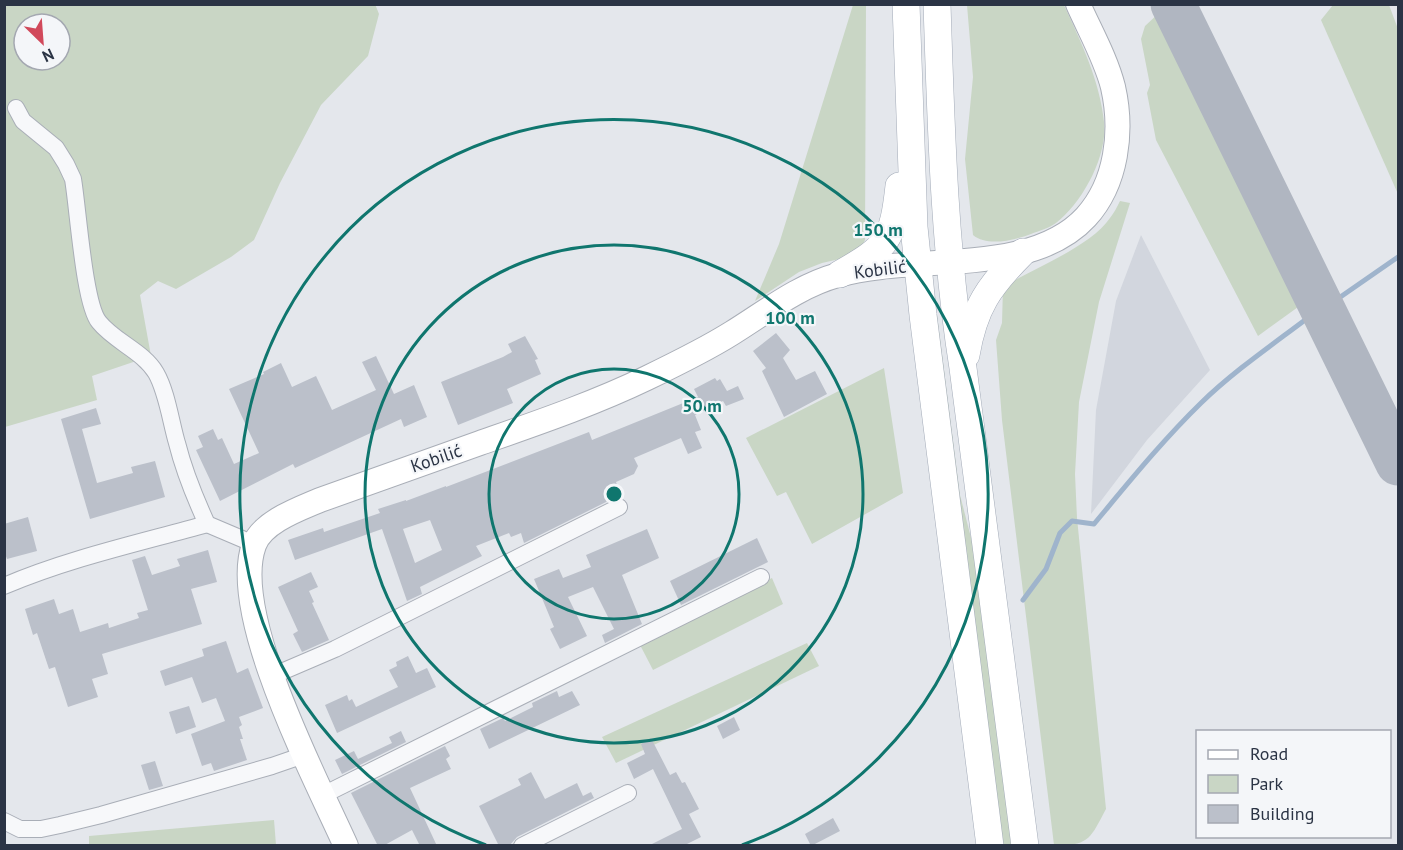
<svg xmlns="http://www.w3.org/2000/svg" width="1403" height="850" font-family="'PT Sans',sans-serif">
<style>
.built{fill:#d2d6de}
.green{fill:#c9d6c5;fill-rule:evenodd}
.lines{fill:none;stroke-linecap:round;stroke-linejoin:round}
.stream{stroke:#9fb4cc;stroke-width:5}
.taxiway{stroke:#b0b6c1;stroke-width:45}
.building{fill:#bbc0ca;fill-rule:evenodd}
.minor-casing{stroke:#a9aeb7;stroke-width:18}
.secondary-casing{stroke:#a9aeb7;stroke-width:26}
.primary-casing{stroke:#a3abb8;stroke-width:28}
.minor{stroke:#f7f8fa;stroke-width:16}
.secondary{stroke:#fff;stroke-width:24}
.primary{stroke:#fff;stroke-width:27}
.ring{fill:none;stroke:#0f766e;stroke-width:3}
.labels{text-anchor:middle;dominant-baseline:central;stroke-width:4.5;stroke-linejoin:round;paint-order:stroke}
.street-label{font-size:18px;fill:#2b3445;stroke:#f4f6f9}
.centre{fill:#0f766e;stroke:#f4f6f9;stroke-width:3}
.ring-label{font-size:18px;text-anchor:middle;font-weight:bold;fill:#0f766e;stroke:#f4f6f9;stroke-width:4.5;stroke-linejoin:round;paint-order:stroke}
</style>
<rect width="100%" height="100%" fill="#e4e7ec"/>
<polygon class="built" points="1141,235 1210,370 1147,440 1091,514 1096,410 1116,301"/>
<g class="green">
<path d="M375,4l4,10 -11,42 -47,49 -41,78 -26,57 -23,17 -55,32 -18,-8 -18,14 11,61 -59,20 5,24 -92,27 -1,-422zM24,24h36v36h-36z"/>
<polygon points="853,5 866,5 865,240 860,251 844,258 822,263 799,272 755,301 779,244"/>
<path d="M967,5h97c17,37 36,76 40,117 4,34 -22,81 -48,101 -7,5 -17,8 -25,11 -16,6 -44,13 -58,1l-8,-76 8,-82z"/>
<polygon points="1333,5 1389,5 1398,29 1398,194 1321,20"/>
<polygon points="1160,12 1305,302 1258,336 1156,140 1147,93 1150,85 1141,39 1145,26"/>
<path d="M1120,201l10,2 -31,99 -20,100 -4,72 2,44 29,291c-16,30 -17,37 -52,36l-52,-425 -6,-80 6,-17 1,-36c31,-19 87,-40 107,-69 4,-5 7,-11 10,-17z"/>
<polygon points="933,315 937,315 960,495 977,561 1014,845 1001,845"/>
<polygon points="884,368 903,493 812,544 786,492 777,496 746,438"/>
<polygon points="772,578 783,604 653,670 639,643"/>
<polygon points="807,643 819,666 616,763 602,737"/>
<polygon points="274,820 276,845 89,845 89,836"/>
</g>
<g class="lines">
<g class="stream">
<polyline points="1336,300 1398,257"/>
<path d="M1023,600l23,-31 14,-36 12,-12 22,3c35,-42 69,-84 107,-121 33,-32 71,-58 108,-86"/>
</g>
<polyline class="taxiway" points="1173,4 1398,463"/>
</g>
<g class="building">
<polygon points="776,333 790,350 783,358 796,380 815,371 827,394 784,417 762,371 766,368 753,351"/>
<polygon points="525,336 538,359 535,360 541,374 507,389 513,403 458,425 441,382 503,357 512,352 508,344"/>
<polygon points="376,356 394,394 414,385 427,417 404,427 401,419 295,468 293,464 220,501 196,450 203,447 198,436 213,429 218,440 222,438 234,464 259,453 229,389 264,374 263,372 281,363 292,387 316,376 332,410 376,390 362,362"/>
<path d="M715,378l2,3 3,-2 7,12 11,-5 6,13 -18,7 -3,-5 -28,14 6,15 -6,2 7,16 -14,6 -7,-16 -47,20 4,8 -4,8 -18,8 5,15 -7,1 -90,45 -3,-10 -10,4 -2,-4 -33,13 6,10 -62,31 2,7 -15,7 -25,-72 -87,31 -7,-20 35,-12 1,4 56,-19 -2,-4 28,-9v1l40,-15v1l143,-55 3,8 106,-43 -4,-8zM430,520l12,30 -27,13 -12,-34z"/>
<polygon points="96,408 101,424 82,429 97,483 133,473 131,467 155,461 165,497 90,519 61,419"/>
<polygon points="28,517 37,551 7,559 4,551 4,524"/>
<polygon points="647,529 659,558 622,575 642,624 605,643 602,635 614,629 593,587 568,597 587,636 560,649 550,629 554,627 534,579 559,569 563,578 591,567 586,555"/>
<polygon points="757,538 768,562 681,605 670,581"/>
<polygon points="208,550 217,582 191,589 202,624 102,654 108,674 92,679 98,697 68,707 55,667 49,669 37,633 33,635 25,609 54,599 59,614 73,609 80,632 108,623 109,628 139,618 137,613 148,610 132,560 145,556 152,575 180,566 177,559"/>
<polygon points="311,572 318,587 309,591 314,602 312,603 329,640 302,652 293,634 298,631 278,587"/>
<polygon points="226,641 237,673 248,668 263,708 239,717 242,725 239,727 243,739 240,739 247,760 214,771 211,763 202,766 191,734 225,721 216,698 202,703 192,677 165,686 160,671 204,656 202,649"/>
<polygon points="408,656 416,673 427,668 436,687 337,733 325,705 347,695 349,701 352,699 356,707 398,687 389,670 397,666 396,662"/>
<polygon points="557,691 559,697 572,691 580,705 489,749 480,729 503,718 505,721 533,707 532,703"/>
<polygon points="189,706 196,727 176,734 169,712"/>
<polygon points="734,717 740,730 723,739 717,726"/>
<polygon points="401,731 406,742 342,774 335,760 354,751 358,759 392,743 389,737"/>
<polygon points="651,738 670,775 676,772 682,783 685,782 699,809 689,814 701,837 683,846 648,846 682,829 653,769 634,779 627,763 645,754 641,744"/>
<polygon points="445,746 450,756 446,759 451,769 410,788 437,846 420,846 412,830 383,846 378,846 351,793"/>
<polygon points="155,761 163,786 149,790 141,765"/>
<polygon points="531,772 545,799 577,783 583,796 591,792 594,798 517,837 509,846 499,846 479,806 521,785 518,779"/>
<polygon points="833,818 840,831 811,846 805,834"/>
</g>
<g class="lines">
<g class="minor-casing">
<g id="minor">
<path d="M16,108l7,13 33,27 10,16 7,15c5,29 11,125 26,143 16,20 44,29 57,51 11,19 15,50 21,70 7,28 18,55 30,81l47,20"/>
<path d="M4,586c66,-28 135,-43 203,-62"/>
<polyline points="272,676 335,649 619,507"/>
<polyline points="323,795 761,577"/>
<polyline points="4,821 20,829 41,829 60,825 101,815 272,766 304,755"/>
<polyline points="522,846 628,793"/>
</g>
</g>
<g class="secondary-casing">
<path id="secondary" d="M346,846c-30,-67 -117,-232 -92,-301 8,-23 45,-36 66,-45 53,-19 106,-38 160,-57 57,-20 113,-39 167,-65 29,-14 58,-28 85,-45 34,-21 66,-47 106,-58 74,-22 192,3 248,-58 31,-34 37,-86 27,-130 -7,-28 -23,-56 -35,-83"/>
</g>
<g class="primary-casing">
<g id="primary">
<polyline points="906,4 914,227 923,315 990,846"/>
<path d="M937,4c4,122 7,244 26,364l62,478"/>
<path d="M840,274c48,-27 53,-34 59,-88"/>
<path d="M966,355c8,-48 23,-69 57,-103"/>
</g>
</g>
<use href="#minor" class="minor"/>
<use href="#secondary" class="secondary"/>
<use href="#primary" class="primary"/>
</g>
<g class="ring">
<circle cx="614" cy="494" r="125"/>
<circle cx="614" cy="494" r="249"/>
<path d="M486 845A374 374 0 1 1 742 845"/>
</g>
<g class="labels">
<g class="street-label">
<text transform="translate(880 269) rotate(-7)">Kobilić</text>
<text transform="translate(436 458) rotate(-19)">Kobilić</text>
</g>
</g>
<circle cx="614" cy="494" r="9" class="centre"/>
<g class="ring-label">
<text x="878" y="236">150 m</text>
<text x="790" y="324">100 m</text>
<text x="702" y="412">50 m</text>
</g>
<rect width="1403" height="850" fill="none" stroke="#2b3445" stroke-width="12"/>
<rect x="1196" y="730" width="195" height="108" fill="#f4f6f9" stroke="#a4a8b1" stroke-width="1.5"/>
<rect x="1208" y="750" width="30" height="9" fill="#ffffff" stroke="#a4a8b1" stroke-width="1.5"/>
<text x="1250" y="760" font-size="18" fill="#2b3445">Road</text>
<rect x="1208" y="775" width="30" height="18" fill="#c9d6c5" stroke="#a4a8b1" stroke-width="1.5"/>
<text x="1250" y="790" font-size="18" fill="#2b3445">Park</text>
<rect x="1208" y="805" width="30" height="18" fill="#bbc0ca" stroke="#a4a8b1" stroke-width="1.5"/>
<text x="1250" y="820" font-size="18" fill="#2b3445">Building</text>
<g transform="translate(42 42) rotate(155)"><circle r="28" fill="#f4f6f9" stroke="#a4a8b1" stroke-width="1.5"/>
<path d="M0-4.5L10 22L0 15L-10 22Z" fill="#d1495b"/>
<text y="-9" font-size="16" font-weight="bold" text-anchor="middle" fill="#2b3445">N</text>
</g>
</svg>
